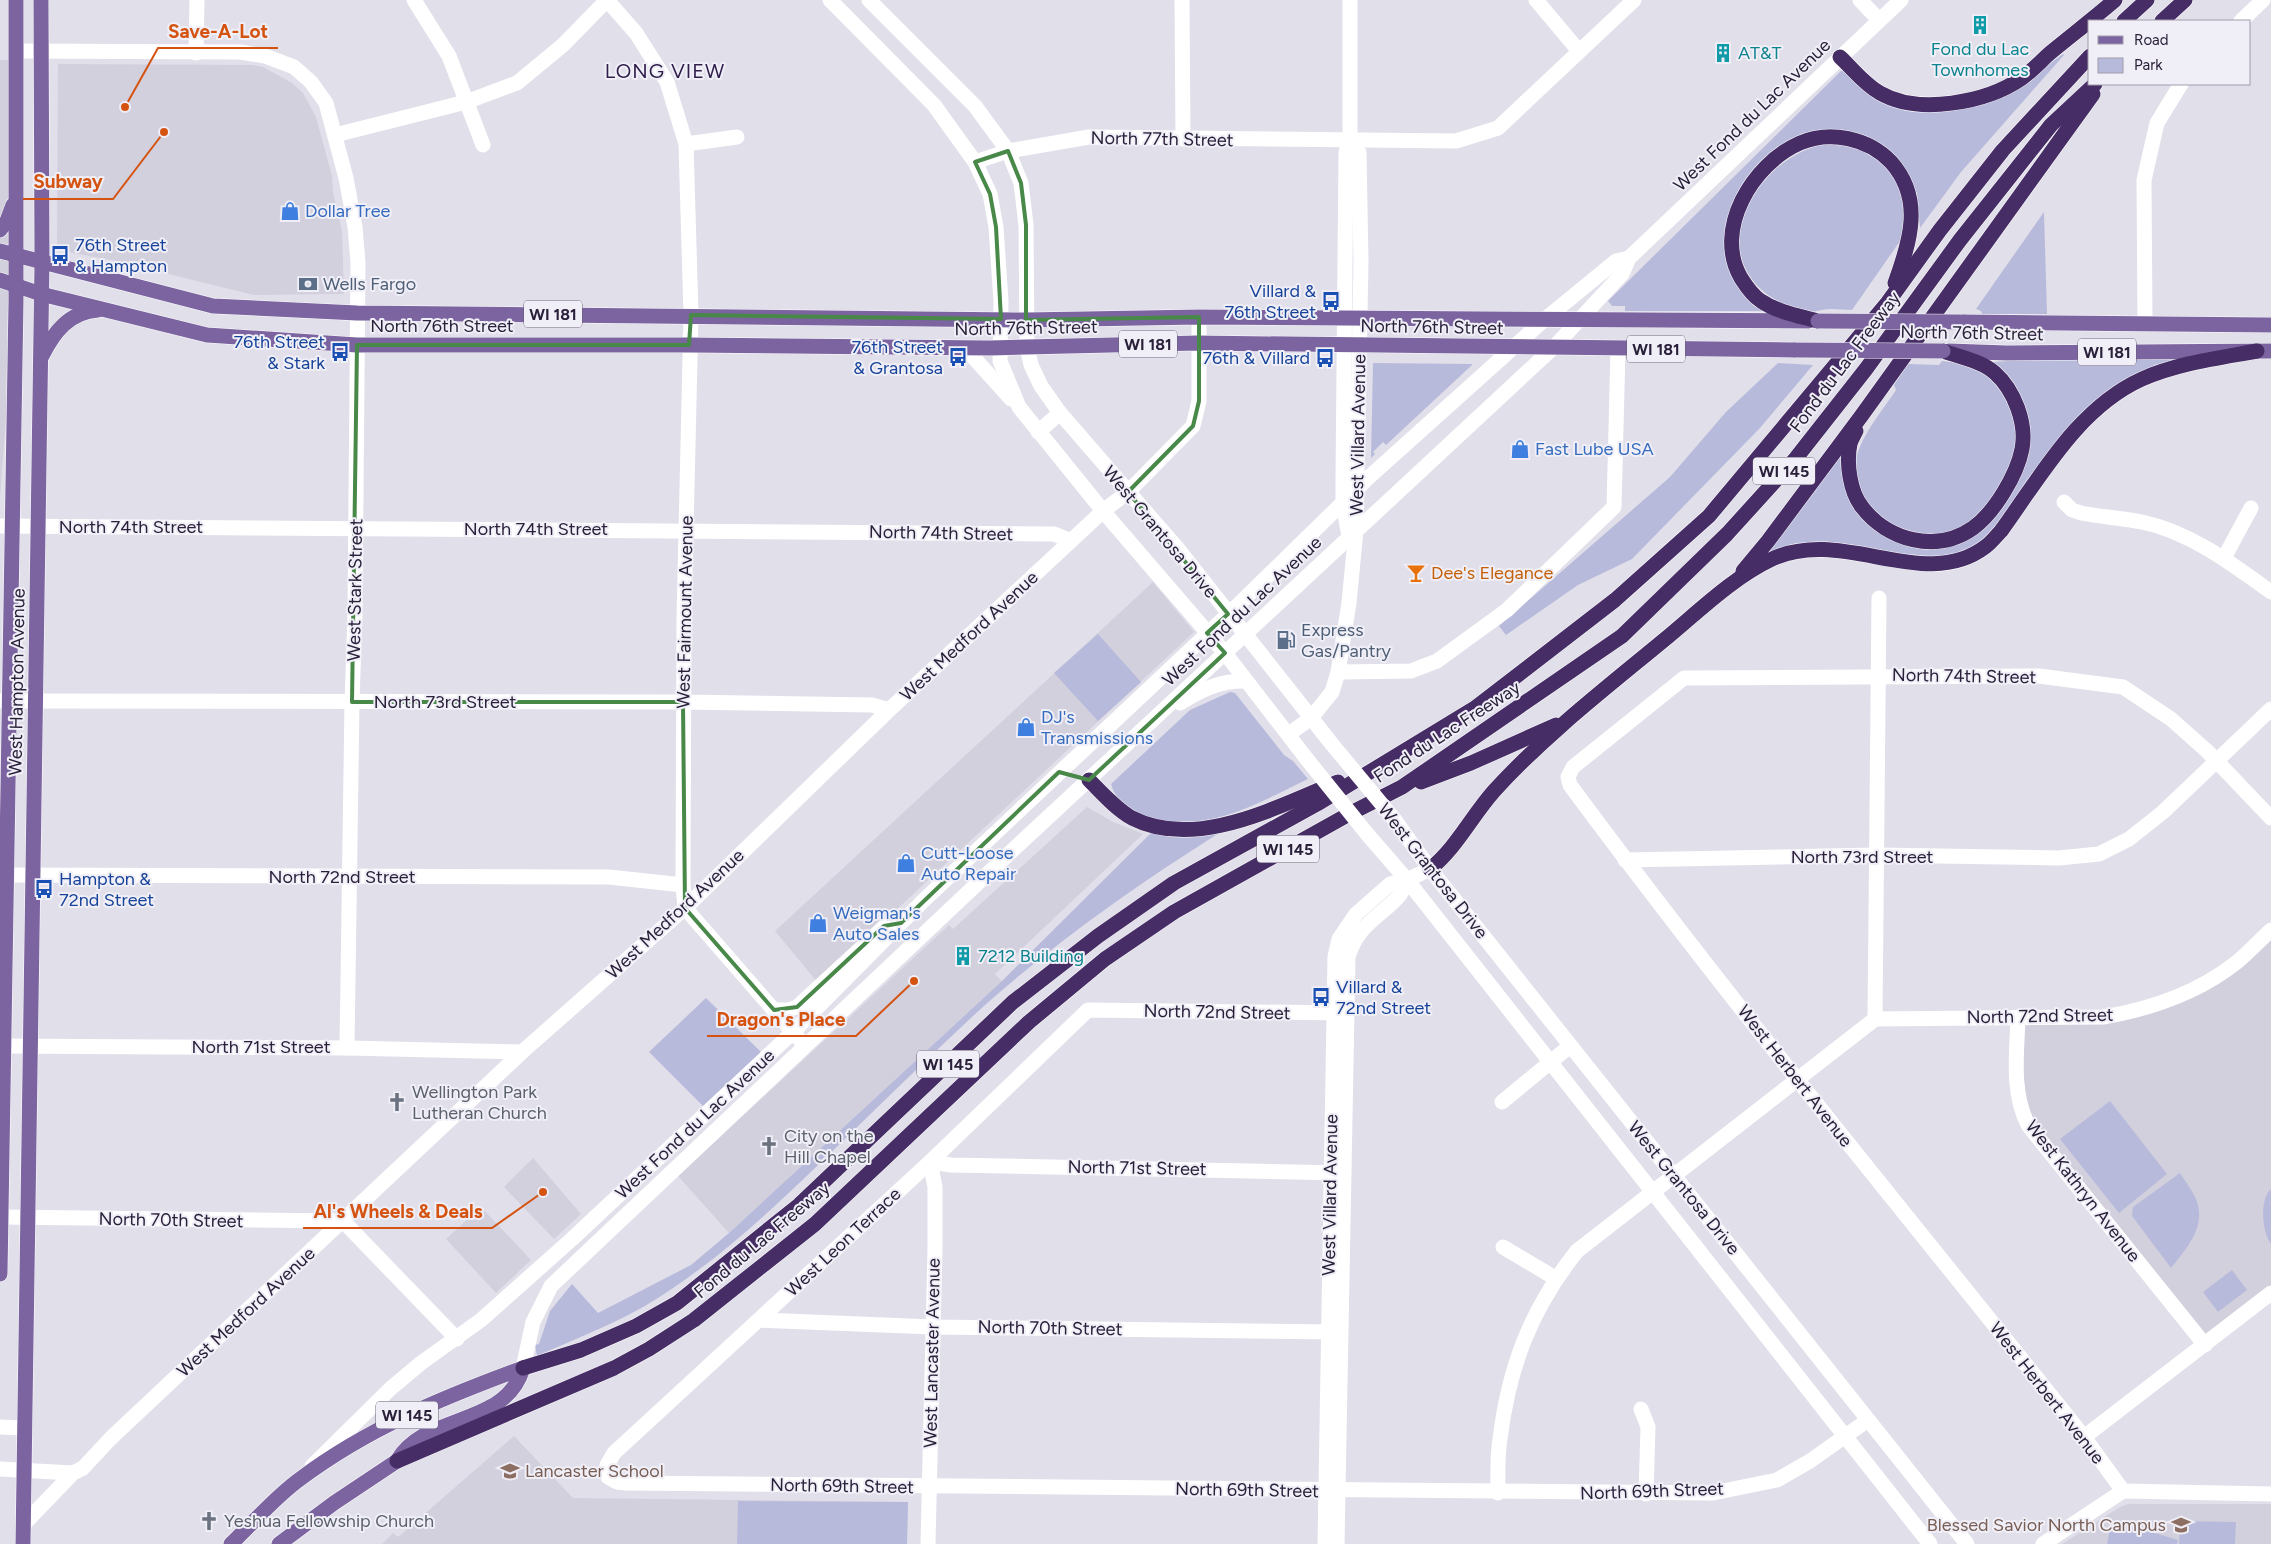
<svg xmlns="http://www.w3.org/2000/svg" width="2271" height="1544" font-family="Figtree,sans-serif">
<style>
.built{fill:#d3d0de}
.green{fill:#b7badb}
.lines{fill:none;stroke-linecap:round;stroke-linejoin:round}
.major-casing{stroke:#fff;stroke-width:16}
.highway-casing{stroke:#fff;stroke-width:16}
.minor{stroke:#fff;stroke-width:15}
.major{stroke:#7b649f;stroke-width:15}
.highway{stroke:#462d65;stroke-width:15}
.major-bridge-casing{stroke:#fff;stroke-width:16;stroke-linecap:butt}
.minor-bridge{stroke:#fff;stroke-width:15}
.major-bridge{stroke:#7b649f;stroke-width:15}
.marked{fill:none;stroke:#488848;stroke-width:4;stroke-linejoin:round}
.labels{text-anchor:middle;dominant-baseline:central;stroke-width:4;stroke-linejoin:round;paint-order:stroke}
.shield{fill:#f0eff7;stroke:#655e73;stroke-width:1}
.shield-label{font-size:16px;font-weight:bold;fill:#2a203a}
.culture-label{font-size:18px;fill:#0d838f;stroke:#f0eff7;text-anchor:start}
.street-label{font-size:18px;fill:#2a203a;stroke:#f0eff7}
.shop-label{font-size:18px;fill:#366cbe;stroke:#f0eff7;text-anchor:start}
.transit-label{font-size:18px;fill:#164399;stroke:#f0eff7;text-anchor:end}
.service-label{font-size:18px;fill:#4e5e75;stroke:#f0eff7;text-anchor:start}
.food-label{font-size:18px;fill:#c56008;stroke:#f0eff7;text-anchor:start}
.worship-label{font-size:18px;fill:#5b616d;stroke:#f0eff7;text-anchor:start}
.education-label{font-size:18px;fill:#785e54;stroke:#f0eff7;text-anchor:start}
.quarter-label{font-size:20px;letter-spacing:1px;fill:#301d4b;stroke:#f0eff7}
.leader{fill:none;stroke:#d55311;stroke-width:2}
.callout-dot{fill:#d55311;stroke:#f0eff7;stroke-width:2}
.callout-label{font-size:19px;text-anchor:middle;font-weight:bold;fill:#d55311;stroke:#f0eff7;stroke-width:4;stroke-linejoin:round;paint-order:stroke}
</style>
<rect width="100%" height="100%" fill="#e1dfea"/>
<g class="built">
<polygon points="0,60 17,60 16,284 0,498"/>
<polygon points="58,64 252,65 263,67 292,83 303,93 316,117 332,176 333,192 342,231 344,294 254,295 116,261 57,250"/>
<polygon points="1153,582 1194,632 818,983 775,931"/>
<polygon points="1087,807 1113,822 1143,834 995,974 1002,981 729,1233 678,1176 949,925 953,929"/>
<polygon points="2271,930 2271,1293 2205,1345 2028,1124 2018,1017 2103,1017 2188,993"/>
<polygon points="533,1158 581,1214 554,1239 504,1187"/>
<polygon points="481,1207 531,1260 496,1293 446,1239"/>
<polygon points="514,1436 573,1498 908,1502 907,1544 382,1544 393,1533 398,1537"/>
<polygon points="2128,1504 2271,1504 2271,1544 2062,1544 2120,1507"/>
</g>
<g class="green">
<polygon points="2063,54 2064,55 1961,172 1920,228 1917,194 1910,177 1838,132 1758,172 1728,243 1763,311 1625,311 1625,306 1612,306 1608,301 1841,71 1846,71 1912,108 2019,85"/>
<path d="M1826,143l34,4 27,16 13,20 7,48 -55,79c-9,0 -21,-2 -30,0 -7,1 -12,3 -19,1 -108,-31 -64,-147 23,-168z"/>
<polygon points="2044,212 2047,314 1982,314 1981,311 1976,309"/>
<polygon points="2057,358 2188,359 2154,365 2154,369 2124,383 1992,535 1960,553 1944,557 1899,554 1855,545 1830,542 1816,543 1764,554 1844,442 1844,467 1879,531 1960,540 2029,450 2030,427 2024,404 2018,391 1994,364 1994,362"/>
<path d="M1942,361c17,2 44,6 55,21 6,8 10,18 15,27 11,19 8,37 0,57 -9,22 -27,50 -49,61 -14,7 -36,12 -52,7 -29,-10 -64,-41 -55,-76 7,-25 26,-47 40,-68l-2,-5 14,-21 31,1z"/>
<polygon points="1373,363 1472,364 1472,365 1386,445 1383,442 1373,452 1375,454 1371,458"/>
<polygon points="1778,363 1813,365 1760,428 1632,559 1578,585 1506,635 1499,626 1670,477 1726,412"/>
<polygon points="1098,634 1141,682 1098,721 1054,673"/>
<path d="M1230,692l5,1 49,62 9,6 15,18c-50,24 -106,58 -163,37 -17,-6 -29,-15 -34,-32l79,-74z"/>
<path d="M1154,830l65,3c-82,52 -162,108 -234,172 -58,53 -114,109 -170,163 -49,47 -99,93 -157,130 -38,24 -81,40 -121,58l-2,-11 4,-1 11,-33 22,-27 26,29 93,-48 38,-32 273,-252z"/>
<polygon points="706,998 762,1053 703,1106 649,1052"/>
<polygon points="2110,1101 2167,1174 2119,1213 2060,1139"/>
<path d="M2180,1173c5,8 12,17 16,26 11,27 -9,49 -25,69l-39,-52 1,-9z"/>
<path d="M2271,1189v55c-9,-12 -12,-44 0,-55z"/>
<polygon points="2232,1270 2247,1290 2218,1312 2203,1292"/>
<polygon points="738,1501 908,1502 907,1544 737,1544"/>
<polygon points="2180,1521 2236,1522 2235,1544 2179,1544"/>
<polygon points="2118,1522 2178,1540 2177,1544 2107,1544 2110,1528"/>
</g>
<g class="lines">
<g class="major-casing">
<g id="major">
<polyline points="0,230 7,221 13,205"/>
<polyline points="0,251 213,306 357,313 1026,320 1199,317 1809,321"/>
<polyline points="0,280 41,294 207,335 357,345 689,345 990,348 1197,343 1795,350"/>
<polyline points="1963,322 2271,325"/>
<polyline points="1949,351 2007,353 2271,351"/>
<path d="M42,356c12,-24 27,-44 56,-46"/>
<polyline points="0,1274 16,301 16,0"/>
<polyline points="23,1544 42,262 41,0"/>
<path d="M231,1544c23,-22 44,-47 69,-65 68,-51 144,-82 223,-111"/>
<path d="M279,1544l55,-41 63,-42c28,-49 109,-33 126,-93"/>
</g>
</g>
<g class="highway-casing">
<g id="highway">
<polyline points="2124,21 2147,0"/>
<polyline points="2162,21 2185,0"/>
<path d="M1840,57c13,12 24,27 40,36 38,22 106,10 142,-15 10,-7 19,-17 28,-25 22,-18 44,-35 65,-53"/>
<path d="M1818,321c-18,-5 -41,-9 -57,-20 -8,-5 -15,-15 -20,-23 -28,-48 11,-114 59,-135 30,-13 68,-5 91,19 33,37 19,80 4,121"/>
<path d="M1856,431c-2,4 -5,9 -6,13 -4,19 0,48 12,63 25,33 74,47 111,21 21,-15 44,-53 49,-79 5,-26 -8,-59 -27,-76 -13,-12 -36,-16 -52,-22"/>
<polyline points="1743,571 1768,541 1862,415 2093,94"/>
<path d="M1089,780c13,13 27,29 43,38 64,33 146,-12 206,-36"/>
<polyline points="1421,782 1471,763 1556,725"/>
<path d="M1430,869c27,-22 41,-52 64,-78 51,-56 112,-103 170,-151 34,-28 68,-62 108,-81 71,-33 152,34 213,-12 6,-4 11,-11 16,-16 40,-55 77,-123 141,-152 36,-16 77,-21 115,-28"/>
<polyline points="523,1368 581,1350 636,1326 677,1303 799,1205 1013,1002 1098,936 1174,883 1317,804 1475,708 1615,600 1709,516 1888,302 1940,230 2003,150 2090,56"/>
<polyline points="397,1461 614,1368 649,1349 694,1320 815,1224 1029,1022 1105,959 1174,912 1351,813 1402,787 1622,636 1727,534 1796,458 1866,369 1960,240 2051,125 2095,84"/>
</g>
</g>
<g class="minor">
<polyline points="414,0 449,56 483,145"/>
<polyline points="830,0 934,105 975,162 990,194 996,227 1001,301 1000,361 1019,407 1103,511 1225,653 1306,758"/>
<polyline points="869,0 975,106 1008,151 1021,183 1026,225 1027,347 1031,365 1041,386 1060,413 1178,549 1331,743"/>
<polyline points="1182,0 1183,139"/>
<polyline points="1350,0 1350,141 1346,152 1343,478 1343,503 1350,542"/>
<polyline points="1536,0 1578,50"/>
<polyline points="1860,0 1879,20"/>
<polyline points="2241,21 2263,0"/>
<polyline points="17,51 240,52 265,56 294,67 311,82 326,103 346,178 355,227 358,263 355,613 352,702 347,1048"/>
<polyline points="196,53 197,0"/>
<polyline points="335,135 466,102 517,83 563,45 607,0 636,33 667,82 686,144 691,315 684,618 683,885 685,908 799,1039"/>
<polyline points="686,144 737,137"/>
<polyline points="975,162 1008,151 1089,137 1456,141 1498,128 1634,0"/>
<polyline points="2145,322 2144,180 2157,123 2181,84"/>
<polyline points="965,348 1011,399"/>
<polyline points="1038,432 1060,413"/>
<path d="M2064,502l8,8 9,3c20,4 41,5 61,9 48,10 90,42 129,70"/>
<polyline points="0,526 1054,534 1071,541"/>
<polyline points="2224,558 2251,508"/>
<polyline points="1338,672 1411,671 1437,661 1507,610 1614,507 1618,349"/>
<polyline points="0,701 683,702 872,705 889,710"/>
<path d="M1180,703c21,-13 41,-23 66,-22"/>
<polyline points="1289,734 1311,718 1332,692 1338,672 1349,603 1356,530 1361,261 1359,152 1350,141"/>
<polyline points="1394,819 1430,869 1967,1544"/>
<polyline points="1368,835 1407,880 1930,1544"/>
<polyline points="1625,860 1876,855 2059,858 2099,854 2129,839 2163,812 2271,709"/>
<polyline points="0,875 609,877 683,885"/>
<polyline points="774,1010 788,1010 797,1007 885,926"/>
<polyline points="1347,1013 1088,1010 930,1162 614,1453 607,1465 608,1477 617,1482 627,1483 1713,1493 1777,1480 1810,1461 1868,1420"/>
<path d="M2018,1017c-1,36 -7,74 10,108l177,220"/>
<path d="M1875,1019l228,-2c48,-8 95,-24 134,-55 12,-10 23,-22 34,-32"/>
<polyline points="1875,1019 1879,598"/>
<polyline points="0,1046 347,1048 522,1052"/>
<polyline points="1502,1102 1570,1046"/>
<polyline points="0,1217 343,1221 457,1339"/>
<polyline points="1503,1247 1555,1278"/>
<polyline points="759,1320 933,1327 1337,1332"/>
<polyline points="523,1368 533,1322 551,1286 1015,848 1554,347 1622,274 1629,258 1901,0"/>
<polyline points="1641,1409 1648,1427 1646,1494"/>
<polyline points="0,1427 24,1428"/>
<polyline points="2084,1437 2271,1293"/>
<polyline points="312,1466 390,1389 421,1363 481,1320 572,1239 793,1032 924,900 1237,606 1368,478 1544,320 1616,261 1629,258"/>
<polyline points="0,1469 73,1473"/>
<path d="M2123,1491l-39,-54c-172,-216 -349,-429 -514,-652l-2,-8 5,-10 111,-89 355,-2 84,11 48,32 36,32 64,67"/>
<polyline points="2123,1491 2271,1494"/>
<path d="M1498,1493c0,-18 -1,-36 2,-54 9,-73 31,-130 77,-188l298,-232"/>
<polyline points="23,1525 73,1473 83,1468 111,1438 522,1052 685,908 889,710 1103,511 1128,492 1193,426 1199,401 1199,317"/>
<polyline points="928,1544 935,1249 935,1187 930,1162 951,1165 1344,1173"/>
<polyline points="1325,1544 1335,957 1339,939 1356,914 1390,884 1407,880 1430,869"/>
<path d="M1337,1544l11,-587c10,-32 29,-38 50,-60 4,-4 7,-11 9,-17"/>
<polyline points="2043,1544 2123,1491"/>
</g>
<use href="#major" class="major"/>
<use href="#highway" class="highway"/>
<g class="major-bridge-casing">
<g id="major-bridge">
<polyline points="1818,321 1963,322"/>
<polyline points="1795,350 1943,351"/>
</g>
</g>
<g class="minor-bridge">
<polyline points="1331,743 1394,819"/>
<polyline points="1306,758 1368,835"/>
</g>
<use href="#major-bridge" class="major-bridge"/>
</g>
<path class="marked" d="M1008,151l13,32 5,42v95l173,-3v84l-6,25 -65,66 100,122 -21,19 18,20 -136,127 -30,-8 -158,151 -17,3 -87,81 -23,3 -89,-102 -2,-206h-331l5,-357h332l2,-30 310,4 -5,-92 -6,-33 -15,-32z"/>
<defs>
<g id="building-bare" transform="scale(1.5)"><path d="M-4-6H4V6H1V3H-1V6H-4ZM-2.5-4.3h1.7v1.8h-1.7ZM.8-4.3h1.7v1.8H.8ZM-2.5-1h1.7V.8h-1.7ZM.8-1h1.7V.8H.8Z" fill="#0f9aa8" stroke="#f0eff7" stroke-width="2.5" paint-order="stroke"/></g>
<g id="shop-bare" transform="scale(1.5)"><path d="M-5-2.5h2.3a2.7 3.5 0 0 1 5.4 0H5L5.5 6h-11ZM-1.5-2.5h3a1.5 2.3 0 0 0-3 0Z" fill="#3f7fe0" stroke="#f0eff7" stroke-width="2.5" paint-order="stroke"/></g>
<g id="bus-bare" transform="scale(1.5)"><path d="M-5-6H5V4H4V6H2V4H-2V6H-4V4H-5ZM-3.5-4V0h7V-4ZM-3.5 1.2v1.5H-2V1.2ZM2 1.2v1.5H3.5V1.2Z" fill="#1a4fb4" stroke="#f0eff7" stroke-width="2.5" paint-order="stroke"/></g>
<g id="bank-bare" transform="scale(1.5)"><path d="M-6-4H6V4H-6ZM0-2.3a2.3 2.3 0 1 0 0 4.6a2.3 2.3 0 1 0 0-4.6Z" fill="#5c6f8a" stroke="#f0eff7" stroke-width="2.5" paint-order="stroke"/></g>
<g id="bar-bare" transform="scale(1.5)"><path d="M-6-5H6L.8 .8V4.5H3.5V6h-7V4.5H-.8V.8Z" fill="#e8710a" stroke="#f0eff7" stroke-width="2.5" paint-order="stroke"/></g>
<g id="fuel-bare" transform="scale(1.5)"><path d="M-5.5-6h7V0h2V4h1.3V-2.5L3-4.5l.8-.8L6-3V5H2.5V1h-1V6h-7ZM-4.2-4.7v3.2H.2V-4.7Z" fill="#5c6f8a" stroke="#f0eff7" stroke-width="2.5" paint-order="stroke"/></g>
<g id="church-bare" transform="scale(1.5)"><path d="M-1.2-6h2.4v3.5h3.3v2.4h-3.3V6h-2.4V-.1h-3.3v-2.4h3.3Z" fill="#6b7280" stroke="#f0eff7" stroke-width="2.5" paint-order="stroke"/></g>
<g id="school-bare" transform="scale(1.5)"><path d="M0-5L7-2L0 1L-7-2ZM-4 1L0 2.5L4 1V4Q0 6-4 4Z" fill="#8d6e63" stroke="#f0eff7" stroke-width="2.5" paint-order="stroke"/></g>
</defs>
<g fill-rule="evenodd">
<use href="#building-bare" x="1980" y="25"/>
<use href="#building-bare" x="1723" y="53"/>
<use href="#shop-bare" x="290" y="211"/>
<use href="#bus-bare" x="60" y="255"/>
<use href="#bank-bare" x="308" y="284"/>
<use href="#bus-bare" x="1331" y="301"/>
<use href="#bus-bare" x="340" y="352"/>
<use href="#bus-bare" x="958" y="357"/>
<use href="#bus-bare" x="1325" y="358"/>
<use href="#shop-bare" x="1520" y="449"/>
<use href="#bar-bare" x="1416" y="573"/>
<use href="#fuel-bare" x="1286" y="640"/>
<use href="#shop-bare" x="1026" y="727"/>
<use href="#shop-bare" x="906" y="863"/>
<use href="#bus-bare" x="44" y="889"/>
<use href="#shop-bare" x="818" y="923"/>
<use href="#building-bare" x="963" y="956"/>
<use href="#bus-bare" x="1321" y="997"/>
<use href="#church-bare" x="397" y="1102"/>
<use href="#church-bare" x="769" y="1146"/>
<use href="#school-bare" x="510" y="1471"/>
<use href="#church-bare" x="209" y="1521"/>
<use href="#school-bare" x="2181" y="1525"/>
</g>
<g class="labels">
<g class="shield">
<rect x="524" y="300.5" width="58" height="27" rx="4"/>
<rect x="1119" y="330.5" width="58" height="27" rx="4"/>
<rect x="1627" y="335.5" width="58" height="27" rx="4"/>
<rect x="2078" y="338.5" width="58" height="27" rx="4"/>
<rect x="1753" y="457.5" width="62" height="27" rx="4"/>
<rect x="1257" y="835.5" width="62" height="27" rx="4"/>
<rect x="917" y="1050.5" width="62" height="27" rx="4"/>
<rect x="376" y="1401.5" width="62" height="27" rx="4"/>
</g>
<g class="shield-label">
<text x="553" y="314">WI 181</text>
<text x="1148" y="344">WI 181</text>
<text x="1656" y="349">WI 181</text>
<text x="2107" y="352">WI 181</text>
<text x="1784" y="471">WI 145</text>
<text x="1288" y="849">WI 145</text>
<text x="948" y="1064">WI 145</text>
<text x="407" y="1415">WI 145</text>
</g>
<g class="culture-label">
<text x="1980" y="49" text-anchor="middle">Fond du Lac<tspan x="1980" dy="21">Townhomes</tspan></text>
<text x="1738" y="53">AT&amp;T</text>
<text x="978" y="956">7212 Building</text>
</g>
<g class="street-label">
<text transform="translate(1752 115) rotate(-44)">West Fond du Lac Avenue</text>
<text transform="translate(1162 139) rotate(1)">North 77th Street</text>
<text x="442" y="326">North 76th Street</text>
<text transform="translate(1432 327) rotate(1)">North 76th Street</text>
<text transform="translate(1026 328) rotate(-1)">North 76th Street</text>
<text transform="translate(1972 333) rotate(1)">North 76th Street</text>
<text transform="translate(1845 362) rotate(-53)">Fond du Lac Freeway</text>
<text transform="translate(1358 435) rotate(-89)">West Villard Avenue</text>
<text x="131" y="527">North 74th Street</text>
<text x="536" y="529">North 74th Street</text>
<text transform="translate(1160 532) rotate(50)">West Grantosa Drive</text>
<text transform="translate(941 533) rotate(1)">North 74th Street</text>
<text transform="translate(355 590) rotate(-89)">West Stark Street</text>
<text transform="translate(1242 611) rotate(-43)">West Fond du Lac Avenue</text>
<text transform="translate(685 612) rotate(-89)">West Fairmount Avenue</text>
<text transform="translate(969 636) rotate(-43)">West Medford Avenue</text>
<text transform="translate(1964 676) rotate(1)">North 74th Street</text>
<text transform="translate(17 682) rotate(-89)">West Hampton Avenue</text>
<text x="445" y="702">North 73rd Street</text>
<text transform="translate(1447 732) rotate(-33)">Fond du Lac Freeway</text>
<text x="1862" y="857">North 73rd Street</text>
<text transform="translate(1433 871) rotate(52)">West Grantosa Drive</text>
<text x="342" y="877">North 72nd Street</text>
<text transform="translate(675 914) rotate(-43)">West Medford Avenue</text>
<text transform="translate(1217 1012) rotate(1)">North 72nd Street</text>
<text transform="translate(2040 1016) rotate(-1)">North 72nd Street</text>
<text x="261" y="1047">North 71st Street</text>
<text transform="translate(1795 1076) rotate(52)">West Herbert Avenue</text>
<text transform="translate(695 1124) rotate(-43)">West Fond du Lac Avenue</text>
<text transform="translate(1137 1168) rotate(1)">North 71st Street</text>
<text transform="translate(1684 1188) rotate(51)">West Grantosa Drive</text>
<text transform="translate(2083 1191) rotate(52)">West Kathryn Avenue</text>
<text transform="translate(1330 1195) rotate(-89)">West Villard Avenue</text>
<text transform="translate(171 1220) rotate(1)">North 70th Street</text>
<text transform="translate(762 1240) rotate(-40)">Fond du Lac Freeway</text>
<text transform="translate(843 1242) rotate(-43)">West Leon Terrace</text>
<text transform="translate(246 1312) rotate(-43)">West Medford Avenue</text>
<text transform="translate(1050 1328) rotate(1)">North 70th Street</text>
<text transform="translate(932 1353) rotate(-89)">West Lancaster Avenue</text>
<text transform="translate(2047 1393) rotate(52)">West Herbert Avenue</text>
<text transform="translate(842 1486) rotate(1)">North 69th Street</text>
<text transform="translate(1247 1490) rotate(1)">North 69th Street</text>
<text transform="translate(1652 1491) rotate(-2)">North 69th Street</text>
</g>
<g class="shop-label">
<text x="305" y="211">Dollar Tree</text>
<text x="1535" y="449">Fast Lube USA</text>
<text x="1041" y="717">DJ's<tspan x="1041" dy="21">Transmissions</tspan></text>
<text x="921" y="853">Cutt-Loose<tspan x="921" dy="21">Auto Repair</tspan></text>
<text x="833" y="913">Weigman's<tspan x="833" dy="21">Auto Sales</tspan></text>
</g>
<g class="transit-label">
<text x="75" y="245" text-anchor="start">76th Street<tspan x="75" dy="21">&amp; Hampton</tspan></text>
<text x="1316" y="291">Villard &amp;<tspan x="1316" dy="21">76th Street</tspan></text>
<text x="325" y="342">76th Street<tspan x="325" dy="21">&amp; Stark</tspan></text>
<text x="943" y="347">76th Street<tspan x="943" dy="21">&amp; Grantosa</tspan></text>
<text x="1310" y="358">76th &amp; Villard</text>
<text x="59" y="879" text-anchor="start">Hampton &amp;<tspan x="59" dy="21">72nd Street</tspan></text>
<text x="1336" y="987" text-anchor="start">Villard &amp;<tspan x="1336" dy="21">72nd Street</tspan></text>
</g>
<g class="service-label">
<text x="323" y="284">Wells Fargo</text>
<text x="1301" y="630">Express<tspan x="1301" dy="21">Gas/Pantry</tspan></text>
</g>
<g class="food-label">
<text x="1431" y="573">Dee's Elegance</text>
</g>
<g class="worship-label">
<text x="412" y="1092">Wellington Park<tspan x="412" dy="21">Lutheran Church</tspan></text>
<text x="784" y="1136">City on the<tspan x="784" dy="21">Hill Chapel</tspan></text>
<text x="224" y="1521">Yeshua Fellowship Church</text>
</g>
<g class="education-label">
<text x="525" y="1471">Lancaster School</text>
<text x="2166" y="1525" text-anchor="end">Blessed Savior North Campus</text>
</g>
<g class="quarter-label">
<text x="665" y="71">LONG VIEW</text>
</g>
</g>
<path class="leader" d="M125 107L158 48H278M164 132L113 199H23M914 981L856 1036H707M543 1192L492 1228H303"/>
<g class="callout-dot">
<circle cx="125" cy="107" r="5"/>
<circle cx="164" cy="132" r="5"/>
<circle cx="914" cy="981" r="5"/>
<circle cx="543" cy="1192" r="5"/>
</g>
<g class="callout-label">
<text x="218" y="38">Save-A-Lot</text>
<text x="68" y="188">Subway</text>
<text x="781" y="1026">Dragon's Place</text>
<text x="398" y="1218">Al's Wheels &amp; Deals</text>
</g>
<rect x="2088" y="20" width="162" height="65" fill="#f0eff7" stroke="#a19cab"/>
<rect x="2098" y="36" width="25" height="8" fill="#7b649f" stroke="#a19cab"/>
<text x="2134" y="45" font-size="15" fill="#2a203a">Road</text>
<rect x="2098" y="58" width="25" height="15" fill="#b7badb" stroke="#a19cab"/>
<text x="2134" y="70" font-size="15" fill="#2a203a">Park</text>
</svg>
